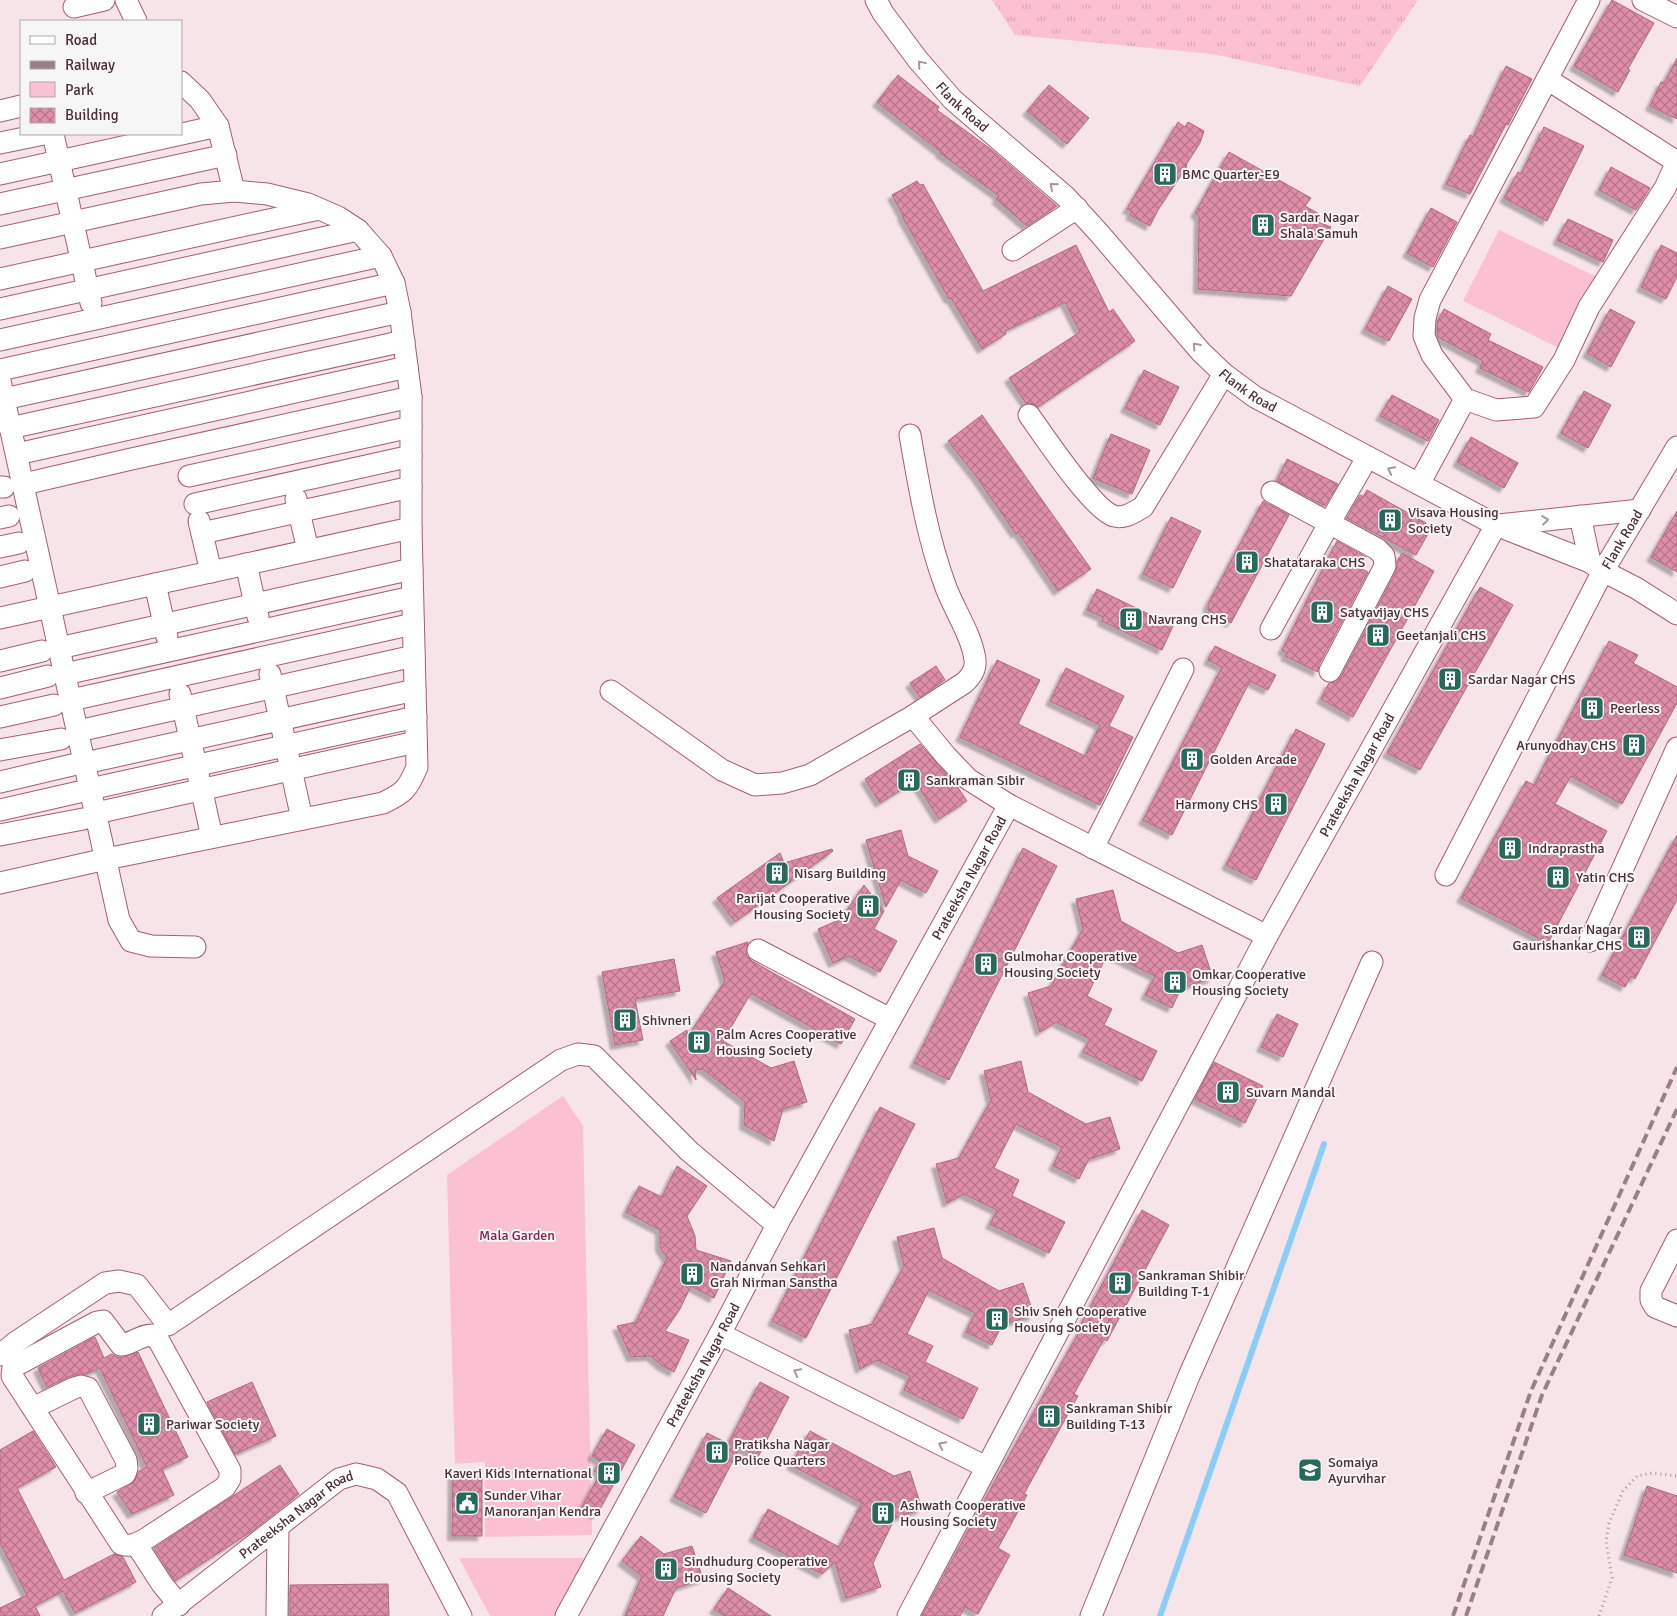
<svg xmlns="http://www.w3.org/2000/svg" width="1677" height="1616" font-family="Signika,sans-serif">
<style>
.grass{fill:url(#grass-tufts)}
.park{fill:#fbc1d3}
.lines{fill:none;stroke-linecap:round;stroke-linejoin:round}
.stream{stroke:#8bcdf9;stroke-width:6}
.building{fill:url(#building-cross-hatch);stroke:#b56882;filter:url(#shadow)}
.minor-casing{stroke:#a75c76;stroke-width:23}
.path{stroke:#ab939a;stroke-width:3;stroke-dasharray:1 4;stroke-linecap:butt}
.minor{stroke:#fff;stroke-width:21}
.rail{stroke:#997f87;stroke-width:4;stroke-dasharray:10 5;stroke-linecap:butt}
.oneway{stroke:#a6969b}
.labels{text-anchor:middle;dominant-baseline:central;stroke-width:4;stroke-linejoin:round;paint-order:stroke}
.street-label{font-size:14px;fill:#4d2c37;stroke:#f6f6f6}
.poi-label{font-size:14px;fill:#4d2c37;stroke:#f6f6f6;text-anchor:start}
.park-label{font-size:14px;fill:#871f4d;stroke:#f6f6f6}
</style>
<defs>
<pattern id="grass-tufts" width="24" height="20" patternUnits="userSpaceOnUse" patternTransform="scale(1.25)"><rect width="24" height="20" fill="#fbc1d3"/><path d="M3 7l-1-3M5 7V3M7 7l1-3M15 17l-1-3M17 17v-4M19 17l1-3" fill="none" stroke="#d9a6b6"/></pattern>
<pattern id="building-cross-hatch" width="8" height="8" patternUnits="userSpaceOnUse" patternTransform="scale(1.25)"><rect width="8" height="8" fill="#df8ea9"/><path d="M0 0l8 8M0 8l8-8" fill="none" stroke="#b7748a"/></pattern>
<filter id="shadow"><feDropShadow dx="-4.5" dy="4.5" stdDeviation="1" flood-color="#0004"/></filter>
</defs>
<rect width="100%" height="100%" fill="#f6e4e9"/>
<polygon class="grass" points="992,0 1418,0 1360,86 1212,54 1015,35"/>
<g class="park">
<polygon points="1499,230 1597,277 1561,349 1463,301"/>
<polygon points="563,1096 583,1126 592,1535 485,1537 485,1462 455,1464 447,1175"/>
<polygon points="459,1558 606,1558 571,1616 490,1616"/>
</g>
<g class="lines">
<polyline class="stream" points="1160,1616 1324,1144"/>
</g>
<g class="building">
<polygon points="1612,0 1654,23 1628,69 1630,70 1618,92 1574,66"/>
<polygon points="1677,58 1677,119 1650,106 1661,82 1664,83"/>
<polygon points="1506,66 1532,79 1508,125 1506,124 1470,194 1446,184 1470,135 1473,137"/>
<polygon points="898,75 939,107 937,110 992,150 1057,206 1027,226 996,199 999,196 940,153 941,152 877,102"/>
<polygon points="1049,85 1089,118 1067,144 1027,111"/>
<polygon points="1178,122 1185,127 1188,122 1204,131 1200,143 1186,165 1187,166 1158,210 1150,226 1130,215 1132,211 1127,209"/>
<polygon points="1544,127 1584,146 1547,221 1504,198 1518,172 1521,174"/>
<polygon points="1229,152 1311,198 1305,206 1321,215 1318,222 1331,227 1291,296 1198,289 1199,216 1195,213"/>
<polygon points="1611,167 1650,188 1636,210 1599,190"/>
<polygon points="917,181 920,185 923,184 983,291 1076,245 1109,312 1113,309 1135,341 1038,407 1034,404 1026,403 1009,378 1080,332 1065,302 1005,331 1006,334 982,349 951,298 949,299 902,216 903,215 892,195"/>
<polygon points="1431,208 1457,222 1433,267 1407,253"/>
<polygon points="1568,219 1613,240 1603,262 1557,240"/>
<polygon points="1661,245 1677,253 1677,277 1666,299 1641,287"/>
<polygon points="1388,286 1412,299 1389,341 1365,329"/>
<polygon points="1444,309 1491,334 1488,340 1543,367 1529,392 1480,368 1483,361 1438,337 1437,322"/>
<polygon points="1610,309 1635,322 1611,367 1587,353"/>
<polygon points="1144,370 1179,387 1160,425 1125,408"/>
<polygon points="1584,391 1611,405 1588,448 1561,433"/>
<polygon points="1392,395 1439,420 1428,441 1380,416"/>
<polygon points="982,415 1091,569 1058,591 1018,532 1016,534 976,476 948,441"/>
<polygon points="1111,434 1150,450 1132,494 1093,478"/>
<polygon points="1471,437 1518,463 1504,488 1457,462"/>
<polygon points="1287,459 1338,484 1325,506 1277,481"/>
<polygon points="1367,490 1426,523 1423,529 1429,532 1416,555 1347,518 1360,495 1363,497"/>
<polygon points="1263,501 1289,515 1231,623 1208,610 1208,604"/>
<polygon points="1677,511 1677,572 1651,557"/>
<polygon points="1171,517 1201,531 1173,588 1143,574"/>
<polygon points="1337,541 1366,557 1360,568 1368,572 1319,665 1318,672 1285,656 1287,653 1282,650"/>
<polygon points="1402,553 1434,571 1353,717 1321,699 1329,683 1336,682 1341,677 1396,572 1397,562"/>
<polygon points="1480,587 1513,605 1420,770 1387,753"/>
<polygon points="1097,589 1173,626 1162,650 1102,621 1103,617 1087,610"/>
<polygon points="1609,641 1638,655 1633,663 1677,687 1677,703 1622,804 1571,776 1555,804 1607,831 1548,943 1461,898 1526,781 1534,785"/>
<polygon points="1215,646 1276,675 1268,690 1250,681 1172,835 1143,820 1222,667 1208,660"/>
<polygon points="997,660 1040,680 1018,724 1085,756 1100,725 1050,701 1066,668 1124,696 1109,726 1133,737 1100,805 960,737"/>
<polygon points="936,666 945,680 920,697 910,683"/>
<polygon points="1296,729 1325,744 1256,880 1226,865"/>
<polygon points="920,744 957,786 967,801 939,819 915,781 880,803 865,779"/>
<polygon points="901,830 908,856 938,871 926,893 901,880 886,907 866,840"/>
<polygon points="1677,835 1677,900 1635,979 1631,976 1625,987 1602,975"/>
<polygon points="1023,848 1057,866 949,1080 914,1063"/>
<polygon points="832,849 833,851 735,922 717,898 780,853 784,863"/>
<polygon points="864,885 884,911 874,929 897,941 880,972 849,956 833,963 818,929 841,919"/>
<polygon points="1113,890 1121,921 1178,953 1202,945 1213,978 1181,988 1172,1008 1145,995 1155,976 1108,953 1087,996 1112,1009 1104,1025 1157,1051 1142,1081 1083,1052 1090,1039 1056,1022 1040,1032 1028,993 1051,986 1083,929 1076,899"/>
<polygon points="748,942 746,951 747,956 752,961 855,1019 841,1044 751,993 723,1041 771,1068 794,1061 807,1102 783,1109 774,1141 744,1125 745,1102 703,1069 695,1070 696,1080 670,1041 687,1030 688,1036 725,981 716,952"/>
<polygon points="674,959 680,991 635,999 643,1040 615,1045 602,972"/>
<polygon points="1277,1014 1298,1024 1283,1057 1261,1047"/>
<polygon points="1021,1061 1028,1092 1086,1124 1110,1117 1120,1149 1089,1159 1079,1179 1053,1166 1062,1147 1016,1124 994,1168 1019,1180 1012,1196 1065,1222 1049,1253 990,1224 997,1210 964,1194 947,1203 936,1164 959,1158 991,1100 984,1071"/>
<polygon points="1214,1062 1263,1086 1245,1123 1195,1099"/>
<polygon points="880,1107 915,1124 806,1338 772,1321"/>
<polygon points="677,1166 707,1186 687,1216 695,1236 696,1250 731,1261 714,1298 691,1286 680,1309 665,1331 689,1340 674,1372 661,1365 651,1356 631,1357 617,1326 636,1322 667,1258 660,1247 660,1230 626,1212 639,1186 662,1197"/>
<polygon points="1142,1210 1169,1225 1107,1341 1104,1339 1074,1394 1078,1396 1024,1494 1027,1495 998,1548 1010,1555 978,1614 965,1607 960,1616 922,1616 996,1479 1082,1327 1080,1326"/>
<polygon points="934,1228 942,1258 999,1291 1023,1283 1034,1315 1002,1325 992,1345 966,1332 975,1313 929,1290 907,1334 933,1346 925,1362 978,1388 963,1419 904,1390 910,1376 877,1360 860,1369 849,1330 872,1324 904,1266 897,1237"/>
<polygon points="95,1337 104,1358 112,1354 117,1357 123,1357 138,1352 188,1457 162,1469 174,1495 132,1514 117,1492 134,1482 139,1471 147,1467 100,1368 86,1374 78,1374 71,1376 47,1387 38,1368"/>
<polygon points="252,1382 276,1436 235,1454 207,1402"/>
<polygon points="760,1382 789,1397 758,1457 729,1442"/>
<polygon points="607,1429 635,1445 597,1515 582,1507 600,1474 594,1471 600,1461 592,1456"/>
<polygon points="33,1431 56,1467 17,1488 64,1580 114,1554 123,1557 136,1582 75,1613 63,1591 35,1606 40,1616 0,1616 0,1608 27,1595 0,1543 0,1450"/>
<polygon points="810,1431 894,1476 910,1471 922,1509 895,1518 873,1563 881,1587 846,1598 835,1562 822,1574 753,1537 768,1509 839,1547 862,1503 791,1465"/>
<polygon points="707,1433 739,1449 706,1513 674,1497"/>
<polygon points="280,1465 299,1494 252,1531 175,1581 154,1548"/>
<polygon points="482,1470 482,1536 452,1536 453,1471"/>
<polygon points="1647,1486 1677,1496 1677,1573 1624,1555"/>
<polygon points="641,1536 664,1554 692,1546 703,1579 676,1588 663,1616 625,1616 642,1576 622,1561"/>
<polygon points="388,1584 389,1616 290,1616 290,1585"/>
<polygon points="728,1588 771,1616 725,1616 714,1609"/>
</g>
<g class="lines">
<g class="minor-casing">
<g id="minor">
<polyline points="126,0 136,21"/>
<path id="s1" d="M876,0l7,13 35,47 35,40 113,97 33,36 102,119 23,22 31,23 241,128 94,37 13,9 33,17 41,26"/>
<polyline points="1643,0 1677,17"/>
<polyline points="74,7 104,0"/>
<polyline points="1547,79 1677,162 1665,188 1589,307 1564,360 1534,407 1496,410 1465,399 1432,355 1424,336 1425,318 1430,300 1589,0"/>
<polyline points="181,82 200,100 218,126 234,191"/>
<polyline points="0,111 21,106"/>
<polyline points="53,134 91,303"/>
<polyline points="0,143 44,134"/>
<polyline points="0,174 218,126"/>
<polyline points="0,204 226,155"/>
<path d="M0,238l201,-44 33,-3 33,3 41,10 30,13 20,13 23,26 13,27 6,29 11,85v131l6,239c-9,22 -13,26 -34,36l-277,56 -106,24"/>
<polyline points="1013,250 1077,208"/>
<polyline points="0,279 319,209"/>
<polyline points="0,309 358,230"/>
<polyline points="0,340 381,256"/>
<polyline points="0,370 394,283"/>
<polyline points="0,381 119,920 131,941 151,946 195,947"/>
<polyline points="4,399 400,312"/>
<path d="M1029,415c15,21 64,95 85,101 11,3 20,-4 29,-9l81,-133"/>
<polyline points="10,428 404,341"/>
<path d="M910,435c9,51 17,101 35,150 8,23 27,50 30,75 1,9 -4,17 -11,23l-51,33"/>
<polyline points="17,454 407,367"/>
<polyline points="189,476 411,427"/>
<polyline points="24,484 127,460 411,397"/>
<polyline points="1419,484 1465,399"/>
<polyline points="0,487 4,487"/>
<polyline points="1272,492 1377,549 1384,556 1385,566 1330,671"/>
<polyline points="296,499 308,550"/>
<polyline points="195,504 411,456"/>
<polyline points="1580,516 1590,562"/>
<polyline points="0,518 9,516"/>
<polyline points="199,521 211,572"/>
<polyline points="1499,525 1640,510"/>
<polyline points="202,533 411,487"/>
<polyline points="0,547 19,543"/>
<polyline points="246,564 258,617"/>
<polyline points="0,577 25,571"/>
<polyline points="155,584 167,637"/>
<polyline points="0,618 411,528"/>
<polyline points="1271,629 1330,522 1367,458"/>
<polyline points="59,648 412,569"/>
<polyline points="0,661 42,651"/>
<polyline points="65,674 412,597"/>
<polyline points="270,674 302,819"/>
<polyline points="0,688 48,676"/>
<polyline points="611,691 722,770 755,785 782,783 810,775 913,716 946,756 968,779 1009,805"/>
<polyline points="180,694 212,837"/>
<polyline points="71,700 413,624"/>
<polyline points="0,717 54,705"/>
<polyline points="78,731 414,656"/>
<polyline points="0,750 61,739"/>
<polyline points="85,763 415,690"/>
<polyline points="0,782 72,765"/>
<polyline points="90,789 416,717"/>
<polyline points="0,810 79,792"/>
<polyline points="96,813 416,742"/>
<polyline points="0,835 83,819"/>
<polyline points="1093,848 1183,669"/>
<path id="s2" d="M1446,875l157,-304 74,-124"/>
<polyline points="1590,941 1677,748"/>
<polyline points="758,950 890,1019"/>
<polyline points="1677,1240 1651,1291 1651,1300 1655,1307 1677,1316"/>
<path d="M103,1321l18,24c11,-1 21,-11 32,-10l6,6 71,129v9l-5,8 -81,53c-8,4 -14,7 -23,4l-109,-168 1,-9 84,-45z"/>
<polyline points="720,1334 986,1467"/>
<polyline points="0,1355 16,1342 105,1283 119,1281 137,1285 168,1325 561,1060 578,1054 594,1056 689,1151 777,1225"/>
<polyline points="33,1408 74,1388 81,1386 88,1388 126,1460 127,1468 125,1474 86,1493"/>
<polyline points="136,1544 162,1584 179,1605"/>
<path id="s3" d="M163,1616l176,-137 17,-5 21,5 20,14 64,123"/>
<polyline points="277,1616 278,1527"/>
<path id="s4" d="M566,1616l154,-282 57,-109 232,-420 258,131 229,-411"/>
<polyline points="908,1616 1267,936"/>
<polyline points="1091,1616 1189,1376 1372,962"/>
</g>
</g>
<polyline class="path" points="1599,1616 1612,1578 1606,1541 1609,1523 1623,1491 1637,1476 1652,1473 1677,1476"/>
<use href="#minor" class="minor"/>
<g class="rail">
<polyline points="1453,1616 1531,1391 1677,1067"/>
<polyline points="1466,1616 1542,1395 1677,1109"/>
</g>
</g>
<defs><path id="oneway-chevron" d="M-2-3.5L2.5 0L-2 3.5" fill="none" stroke-width="1.6" stroke-linecap="round" stroke-linejoin="round" transform="scale(1.25)"/></defs>
<g class="oneway">
<use href="#oneway-chevron" transform="translate(921 64) rotate(-130)"/>
<use href="#oneway-chevron" transform="translate(1053 186) rotate(-139)"/>
<use href="#oneway-chevron" transform="translate(1196 346) rotate(-131)"/>
<use href="#oneway-chevron" transform="translate(1391 470) rotate(-153)"/>
<use href="#oneway-chevron" transform="translate(1545 520) rotate(-6)"/>
<use href="#oneway-chevron" transform="translate(797 1372) rotate(-153)"/>
<use href="#oneway-chevron" transform="translate(942 1445) rotate(-153)"/>
</g>
<defs>
<g id="building-square" transform="scale(1.25)"><rect x="-9" y="-9" width="18" height="18" rx="4" fill="#256a5d" stroke="#f6f6f6"/><path d="M-4-6H4V6H1V3H-1V6H-4ZM-2.5-4.3h1.7v1.8h-1.7ZM.8-4.3h1.7v1.8H.8ZM-2.5-1h1.7V.8h-1.7ZM.8-1h1.7V.8H.8Z" fill="#fff"/></g>
<g id="university-square" transform="scale(1.25)"><rect x="-9" y="-9" width="18" height="18" rx="4" fill="#256a5d" stroke="#f6f6f6"/><path d="M0-5L7-2L0 1L-7-2ZM-4 1L0 2.5L4 1V4Q0 6-4 4Z" fill="#fff"/></g>
<g id="civic-square" transform="scale(1.25)"><rect x="-9" y="-9" width="18" height="18" rx="4" fill="#256a5d" stroke="#f6f6f6"/><path d="M-.6-6.5H3V-4.5H.6V-3L4-1V1h2V6H-6V1h2V-1L-.6-3ZM-1.2 2.5V6h2.4V2.5Z" fill="#fff"/></g>
</defs>
<g fill-rule="evenodd">
<use href="#building-square" x="1165" y="174"/>
<use href="#building-square" x="1263" y="225"/>
<use href="#building-square" x="1390" y="520"/>
<use href="#building-square" x="1247" y="562"/>
<use href="#building-square" x="1322" y="612"/>
<use href="#building-square" x="1131" y="619"/>
<use href="#building-square" x="1378" y="635"/>
<use href="#building-square" x="1450" y="679"/>
<use href="#building-square" x="1592" y="708"/>
<use href="#building-square" x="1634" y="745"/>
<use href="#building-square" x="1192" y="759"/>
<use href="#building-square" x="909" y="780"/>
<use href="#building-square" x="1276" y="804"/>
<use href="#building-square" x="1510" y="848"/>
<use href="#building-square" x="777" y="873"/>
<use href="#building-square" x="1558" y="877"/>
<use href="#building-square" x="868" y="906"/>
<use href="#building-square" x="1639" y="937"/>
<use href="#building-square" x="986" y="964"/>
<use href="#building-square" x="1175" y="982"/>
<use href="#building-square" x="625" y="1020"/>
<use href="#building-square" x="699" y="1042"/>
<use href="#building-square" x="1228" y="1092"/>
<use href="#building-square" x="692" y="1274"/>
<use href="#building-square" x="1120" y="1283"/>
<use href="#building-square" x="997" y="1319"/>
<use href="#building-square" x="1049" y="1416"/>
<use href="#building-square" x="149" y="1424"/>
<use href="#building-square" x="717" y="1452"/>
<use href="#university-square" x="1310" y="1470"/>
<use href="#building-square" x="609" y="1473"/>
<use href="#civic-square" x="467" y="1503"/>
<use href="#building-square" x="883" y="1513"/>
<use href="#building-square" x="666" y="1569"/>
</g>
<g class="labels">
<g class="street-label">
<text stroke="none"><textPath href="#s1" startOffset="138">Flank Road</textPath></text>
<text stroke="none"><textPath href="#s1" startOffset="542">Flank Road</textPath></text>
<text stroke="none"><textPath href="#s2" startOffset="379">Flank Road</textPath></text>
<text stroke="none"><textPath href="#s4" startOffset="1398">Prateeksha Nagar Road</textPath></text>
<text stroke="none"><textPath href="#s4" startOffset="841">Prateeksha Nagar Road</textPath></text>
<text stroke="none"><textPath href="#s4" startOffset="286">Prateeksha Nagar Road</textPath></text>
<text stroke="none"><textPath href="#s3" startOffset="168">Prateeksha Nagar Road</textPath></text>
</g>
<g class="poi-label">
<text x="1182" y="174">BMC Quarter-E9</text>
<text x="1280" y="217">Sardar Nagar<tspan x="1280" dy="16">Shala Samuh</tspan></text>
<text x="1408" y="512">Visava Housing<tspan x="1408" dy="16">Society</tspan></text>
<text x="1264" y="562">Shatataraka CHS</text>
<text x="1340" y="612">Satyavijay CHS</text>
<text x="1148" y="619">Navrang CHS</text>
<text x="1396" y="635">Geetanjali CHS</text>
<text x="1468" y="679">Sardar Nagar CHS</text>
<text x="1610" y="708">Peerless</text>
<text x="1616" y="745" text-anchor="end">Arunyodhay CHS</text>
<text x="1210" y="759">Golden Arcade</text>
<text x="926" y="780">Sankraman Sibir</text>
<text x="1258" y="804" text-anchor="end">Harmony CHS</text>
<text x="1528" y="848">Indraprastha</text>
<text x="794" y="873">Nisarg Building</text>
<text x="1576" y="877">Yatin CHS</text>
<text x="850" y="898" text-anchor="end">Parijat Cooperative<tspan x="850" dy="16">Housing Society</tspan></text>
<text x="1622" y="929" text-anchor="end">Sardar Nagar<tspan x="1622" dy="16">Gaurishankar CHS</tspan></text>
<text x="1004" y="956">Gulmohar Cooperative<tspan x="1004" dy="16">Housing Society</tspan></text>
<text x="1192" y="974">Omkar Cooperative<tspan x="1192" dy="16">Housing Society</tspan></text>
<text x="642" y="1020">Shivneri</text>
<text x="716" y="1034">Palm Acres Cooperative<tspan x="716" dy="16">Housing Society</tspan></text>
<text x="1246" y="1092">Suvarn Mandal</text>
<text x="710" y="1266">Nandanvan Sehkari<tspan x="710" dy="16">Grah Nirman Sanstha</tspan></text>
<text x="1138" y="1275">Sankraman Shibir<tspan x="1138" dy="16">Building T-1</tspan></text>
<text x="1014" y="1311">Shiv Sneh Cooperative<tspan x="1014" dy="16">Housing Society</tspan></text>
<text x="1066" y="1408">Sankraman Shibir<tspan x="1066" dy="16">Building T-13</tspan></text>
<text x="166" y="1424">Pariwar Society</text>
<text x="734" y="1444">Pratiksha Nagar<tspan x="734" dy="16">Police Quarters</tspan></text>
<text x="1328" y="1462">Somaiya<tspan x="1328" dy="16">Ayurvihar</tspan></text>
<text x="592" y="1473" text-anchor="end">Kaveri Kids International</text>
<text x="484" y="1495">Sunder Vihar<tspan x="484" dy="16">Manoranjan Kendra</tspan></text>
<text x="900" y="1505">Ashwath Cooperative<tspan x="900" dy="16">Housing Society</tspan></text>
<text x="684" y="1561">Sindhudurg Cooperative<tspan x="684" dy="16">Housing Society</tspan></text>
</g>
<g class="park-label">
<text x="517" y="1235">Mala Garden</text>
</g>
</g>
<rect x="20" y="20" width="162" height="115" fill="#f6f6f6" stroke="#b2a5aa"/>
<rect x="30" y="36" width="25" height="8" fill="#ffffff" stroke="#b2a5aa"/>
<text x="65" y="45" font-size="15" fill="#4d2c37">Road</text>
<rect x="30" y="61" width="25" height="8" fill="#997f87" stroke="#b2a5aa"/>
<text x="65" y="70" font-size="15" fill="#4d2c37">Railway</text>
<rect x="30" y="82" width="25" height="15" fill="#fbc1d3" stroke="#b2a5aa"/>
<text x="65" y="95" font-size="15" fill="#4d2c37">Park</text>
<rect x="30" y="108" width="25" height="15" fill="url(#building-cross-hatch)" stroke="#b2a5aa"/>
<text x="65" y="120" font-size="15" fill="#4d2c37">Building</text>
</svg>
